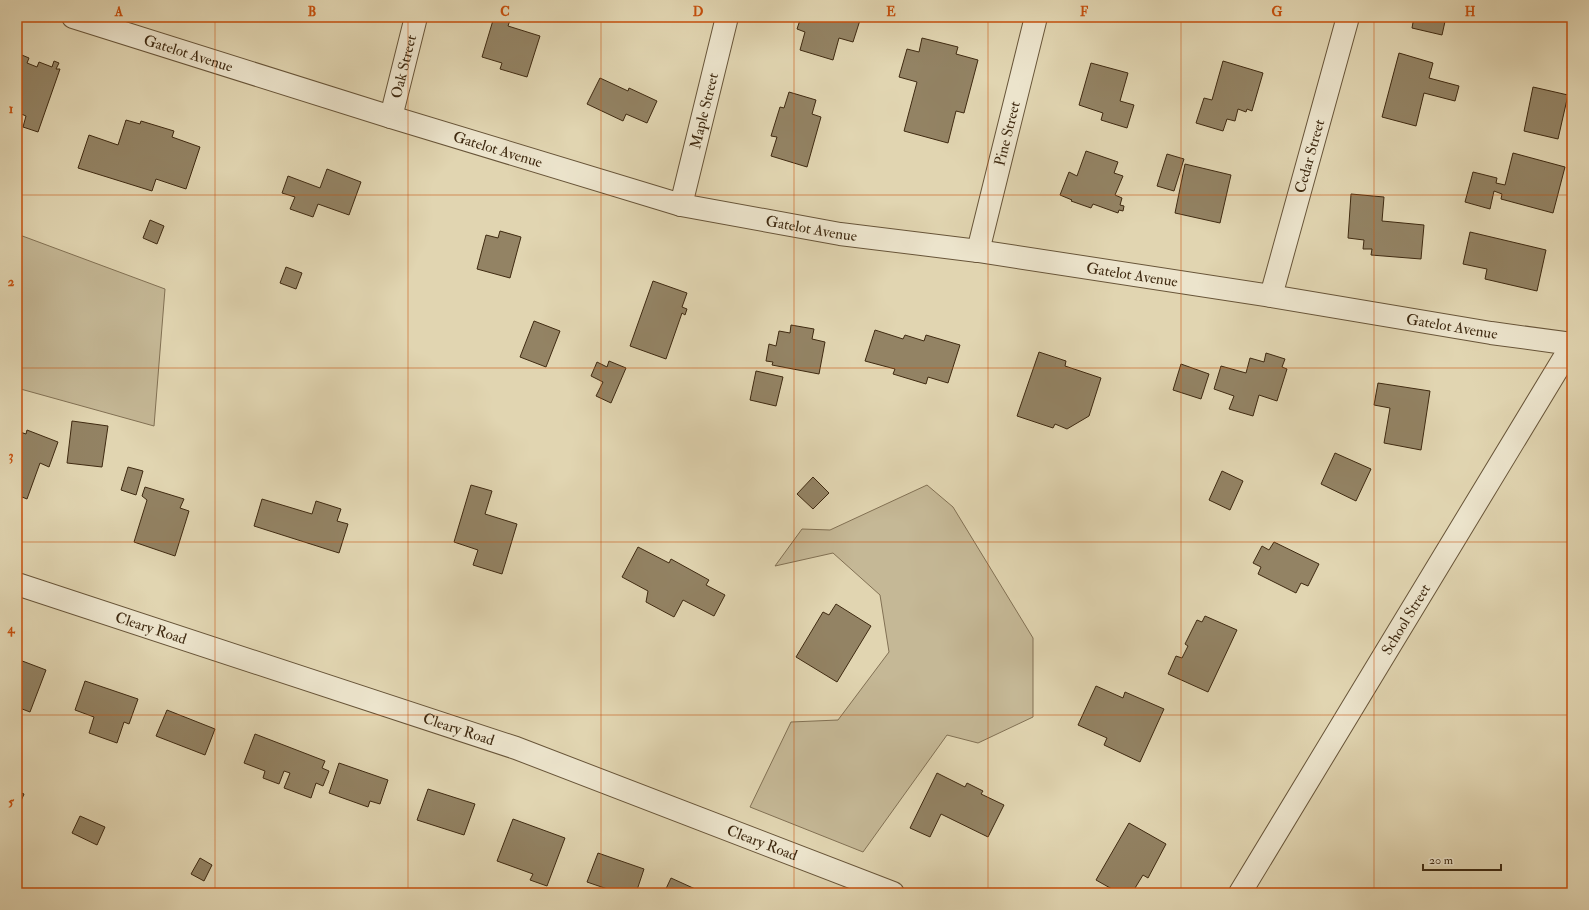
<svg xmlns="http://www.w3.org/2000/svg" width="1589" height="910" font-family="'IM FELL Double Pica',serif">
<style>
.green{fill:#c5b896;stroke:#827154}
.building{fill:#938364;stroke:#3f2a11}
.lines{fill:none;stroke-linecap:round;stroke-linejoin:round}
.minor-casing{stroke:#685539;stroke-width:24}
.minor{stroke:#ece4cc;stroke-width:22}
.grid{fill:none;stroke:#c6500d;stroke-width:1;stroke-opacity:0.55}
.labels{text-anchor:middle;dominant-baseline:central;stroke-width:3;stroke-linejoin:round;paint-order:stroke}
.street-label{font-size:15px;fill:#3f2a11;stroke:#ece4cc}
.neatline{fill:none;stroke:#c6500d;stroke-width:1.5}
.grid-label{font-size:13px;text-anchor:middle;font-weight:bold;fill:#c6500d}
</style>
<rect width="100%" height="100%" fill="#e1d5b1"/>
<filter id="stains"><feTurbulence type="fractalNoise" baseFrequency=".005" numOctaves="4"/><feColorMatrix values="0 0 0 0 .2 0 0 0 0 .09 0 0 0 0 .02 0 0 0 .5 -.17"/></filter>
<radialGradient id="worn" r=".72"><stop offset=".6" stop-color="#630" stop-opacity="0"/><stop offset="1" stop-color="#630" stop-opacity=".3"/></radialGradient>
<g class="green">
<polygon points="17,234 165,289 154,426 17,388"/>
<polygon points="927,485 953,507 1033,638 1033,717 978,743 947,735 863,852 750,807 791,722 838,720 889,652 880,595 833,553 775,566 802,529 830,530"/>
</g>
<g class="building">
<polygon points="494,17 511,17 508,26 540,36 527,77 500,69 502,63 482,57"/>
<polygon points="801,17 861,17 853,42 839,38 833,60 800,50 805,32 797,29"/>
<polygon points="1414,17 1446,17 1442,35 1412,28"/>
<polygon points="922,38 958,47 956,54 978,60 964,113 956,111 948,143 904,131 917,82 899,77 907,49 919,52"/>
<polygon points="17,53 29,58 27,63 37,67 39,62 52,67 54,61 59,63 56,69 60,69 38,132 23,127 26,116 19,113 17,117"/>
<polygon points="1399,53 1433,63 1429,78 1459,86 1455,101 1424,93 1416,126 1382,117"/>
<polygon points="1223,61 1263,73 1252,111 1247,109 1246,112 1238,109 1235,121 1227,119 1223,131 1196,123 1204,98 1212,100"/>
<polygon points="1091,63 1128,73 1120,101 1134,105 1127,128 1101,120 1103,113 1079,105"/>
<polygon points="600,78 628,91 629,88 657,101 647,123 626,114 623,121 587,104"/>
<polygon points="1533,87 1568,95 1558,139 1524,131"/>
<polygon points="789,92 816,100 812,114 821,117 807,167 771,156 777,137 771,136 780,107 784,108"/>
<polygon points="126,120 140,124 141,121 174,131 172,137 200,147 186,189 156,179 152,191 78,168 89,135 118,145"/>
<polygon points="1086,151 1118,162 1114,173 1123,176 1115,195 1122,198 1120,205 1124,206 1123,211 1119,210 1118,213 1093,204 1091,208 1071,201 1072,200 1060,195 1069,172 1077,176"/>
<polygon points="1513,153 1565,167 1553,213 1501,199 1502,194 1494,191 1490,209 1465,202 1473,172 1497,178 1496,183 1505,185"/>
<polygon points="1167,154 1184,159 1174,191 1157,186"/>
<polygon points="1185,164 1231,175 1220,223 1175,213"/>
<polygon points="327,169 361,182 349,215 318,204 313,217 290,209 295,197 282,193 288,176 320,188"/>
<polygon points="1351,194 1384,197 1382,221 1424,225 1421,259 1371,255 1372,249 1363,249 1364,240 1348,238"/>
<polygon points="150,220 164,226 157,244 143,238"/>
<polygon points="500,231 521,237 510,278 477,269 486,235 498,238"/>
<polygon points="1470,232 1546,250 1537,291 1485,279 1487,269 1463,264"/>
<polygon points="286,267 302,273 296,289 280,283"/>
<polygon points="653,281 687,293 682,307 687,309 685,315 682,313 666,359 630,346"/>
<polygon points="534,321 560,331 546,367 520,357"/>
<polygon points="791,325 814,329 812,339 825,342 819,374 772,365 773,362 766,361 769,344 776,346 779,331 790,333"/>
<polygon points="875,330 903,339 905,335 924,341 926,335 960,345 948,383 928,377 926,384 893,374 895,369 865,361"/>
<polygon points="1039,352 1066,361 1065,366 1101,378 1089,416 1067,429 1055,424 1053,428 1017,416"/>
<polygon points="1266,353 1285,359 1282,367 1287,369 1277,401 1259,395 1253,416 1229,409 1234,396 1214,389 1221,366 1246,373 1250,358 1264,362"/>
<polygon points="609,361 626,368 611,403 596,396 603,382 591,376 597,362 607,367"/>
<polygon points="1181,364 1209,374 1201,399 1173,390"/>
<polygon points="756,371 783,377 776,406 750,400"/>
<polygon points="1378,383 1430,391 1421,450 1384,443 1390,408 1374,405"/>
<polygon points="72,421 108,426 102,467 67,463"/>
<polygon points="27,430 58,442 49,467 40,463 27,499 17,495 17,431 26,434"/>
<polygon points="1335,453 1371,469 1356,501 1321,484"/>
<polygon points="128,467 143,471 136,495 121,490"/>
<polygon points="1222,471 1243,481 1230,510 1209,500"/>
<polygon points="813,477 829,493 813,509 797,494"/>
<polygon points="471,485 492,491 485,514 517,524 502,574 473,565 478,550 454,542"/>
<polygon points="145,487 184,499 180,508 189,511 175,556 134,542 147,500 142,496"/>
<polygon points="262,499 312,514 316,501 341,509 337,521 348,524 339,553 254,526"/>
<polygon points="1274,542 1319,564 1308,586 1301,583 1296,593 1258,574 1261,567 1253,563 1262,546 1269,550"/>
<polygon points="638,547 669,563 671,559 709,580 706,585 725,595 714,616 683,600 674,617 646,602 648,591 622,577"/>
<polygon points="836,604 871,626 837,682 796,657 823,612 829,615"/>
<polygon points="1205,616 1237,630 1208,692 1168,674 1176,656 1182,658 1188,646 1185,644 1197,620 1202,622"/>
<polygon points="17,659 46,670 30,712 17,707"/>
<polygon points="85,681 138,699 129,724 124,722 117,743 89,733 94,717 75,710"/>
<polygon points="1096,686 1123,698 1125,692 1164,709 1140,762 1104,745 1107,738 1078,725"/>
<polygon points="167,710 215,729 205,755 156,736"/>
<polygon points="255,734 325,761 322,768 329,771 323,786 316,783 311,798 284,788 290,773 284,771 279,784 263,778 265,771 244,763"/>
<polygon points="339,763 388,780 380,804 370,801 368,807 329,793"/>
<polygon points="937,773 965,787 967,783 983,791 981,794 1004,805 988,837 941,814 930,837 910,828"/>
<polygon points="428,789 475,804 464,835 417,820"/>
<polygon points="17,791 24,794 17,810"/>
<polygon points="80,816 105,827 97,845 72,833"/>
<polygon points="513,819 565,838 547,886 530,880 533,874 497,861"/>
<polygon points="1129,823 1166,844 1148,878 1143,875 1132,893 1119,893 1096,880"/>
<polygon points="598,853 644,869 636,893 627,890 625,893 619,893 587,882"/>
<polygon points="200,858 212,865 204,881 191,874"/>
<polygon points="671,878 704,893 664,893"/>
</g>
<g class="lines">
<g class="minor-casing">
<g id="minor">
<path id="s1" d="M73,17l318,100 290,88 159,29 138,17 293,45 220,37 81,11"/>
<path id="s2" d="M391,117l25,-100"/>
<path id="s3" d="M681,205l46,-188"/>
<path id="s4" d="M978,251l58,-234"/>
<path id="s5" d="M1271,296l77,-279"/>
<path id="s6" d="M17,584l499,164 377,145"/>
<path id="s7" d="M1240,893l332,-548"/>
</g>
</g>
<use href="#minor" class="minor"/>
</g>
<path class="grid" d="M215,17v876M408,17v876M601,17v876M794,17v876M988,17v876M1181,17v876M1374,17v876M17,195h1555M17,368h1555M17,542h1555M17,715h1555"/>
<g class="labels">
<g class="street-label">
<text stroke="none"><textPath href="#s1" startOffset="121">Gatelot Avenue</textPath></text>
<text stroke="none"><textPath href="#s2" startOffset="52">Oak Street</textPath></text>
<text stroke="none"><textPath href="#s3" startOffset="97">Maple Street</textPath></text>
<text stroke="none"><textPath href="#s4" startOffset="121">Pine Street</textPath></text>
<text stroke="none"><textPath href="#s1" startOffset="445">Gatelot Avenue</textPath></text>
<text stroke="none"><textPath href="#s5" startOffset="145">Cedar Street</textPath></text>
<text stroke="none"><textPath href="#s1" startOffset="769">Gatelot Avenue</textPath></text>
<text stroke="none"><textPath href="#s1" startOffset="1093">Gatelot Avenue</textPath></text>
<text stroke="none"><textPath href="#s1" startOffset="1417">Gatelot Avenue</textPath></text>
<text stroke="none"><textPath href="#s7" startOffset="320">School Street</textPath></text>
<text stroke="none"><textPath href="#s6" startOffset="141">Cleary Road</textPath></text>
<text stroke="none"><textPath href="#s6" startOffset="465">Cleary Road</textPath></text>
<text stroke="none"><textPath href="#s6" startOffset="789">Cleary Road</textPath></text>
</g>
</g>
<rect width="1589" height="910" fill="none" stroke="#e1d5b1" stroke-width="44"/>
<path d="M1423 864v6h78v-6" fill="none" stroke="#3f2a11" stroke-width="2"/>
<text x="1429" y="864" font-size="12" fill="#3f2a11" stroke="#ece4cc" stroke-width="3" paint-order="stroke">20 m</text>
<rect x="22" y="22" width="1545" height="866" class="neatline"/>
<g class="grid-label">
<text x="119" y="16">A</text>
<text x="312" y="16">B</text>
<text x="505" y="16">C</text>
<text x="698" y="16">D</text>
<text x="891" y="16">E</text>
<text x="1084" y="16">F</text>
<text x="1277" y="16">G</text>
<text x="1470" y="16">H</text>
<text x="11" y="113">1</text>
<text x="11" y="286">2</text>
<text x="11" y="460">3</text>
<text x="11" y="633">4</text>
<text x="11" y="806">5</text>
</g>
<rect width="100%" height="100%" filter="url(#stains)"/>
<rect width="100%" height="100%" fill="url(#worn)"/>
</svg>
